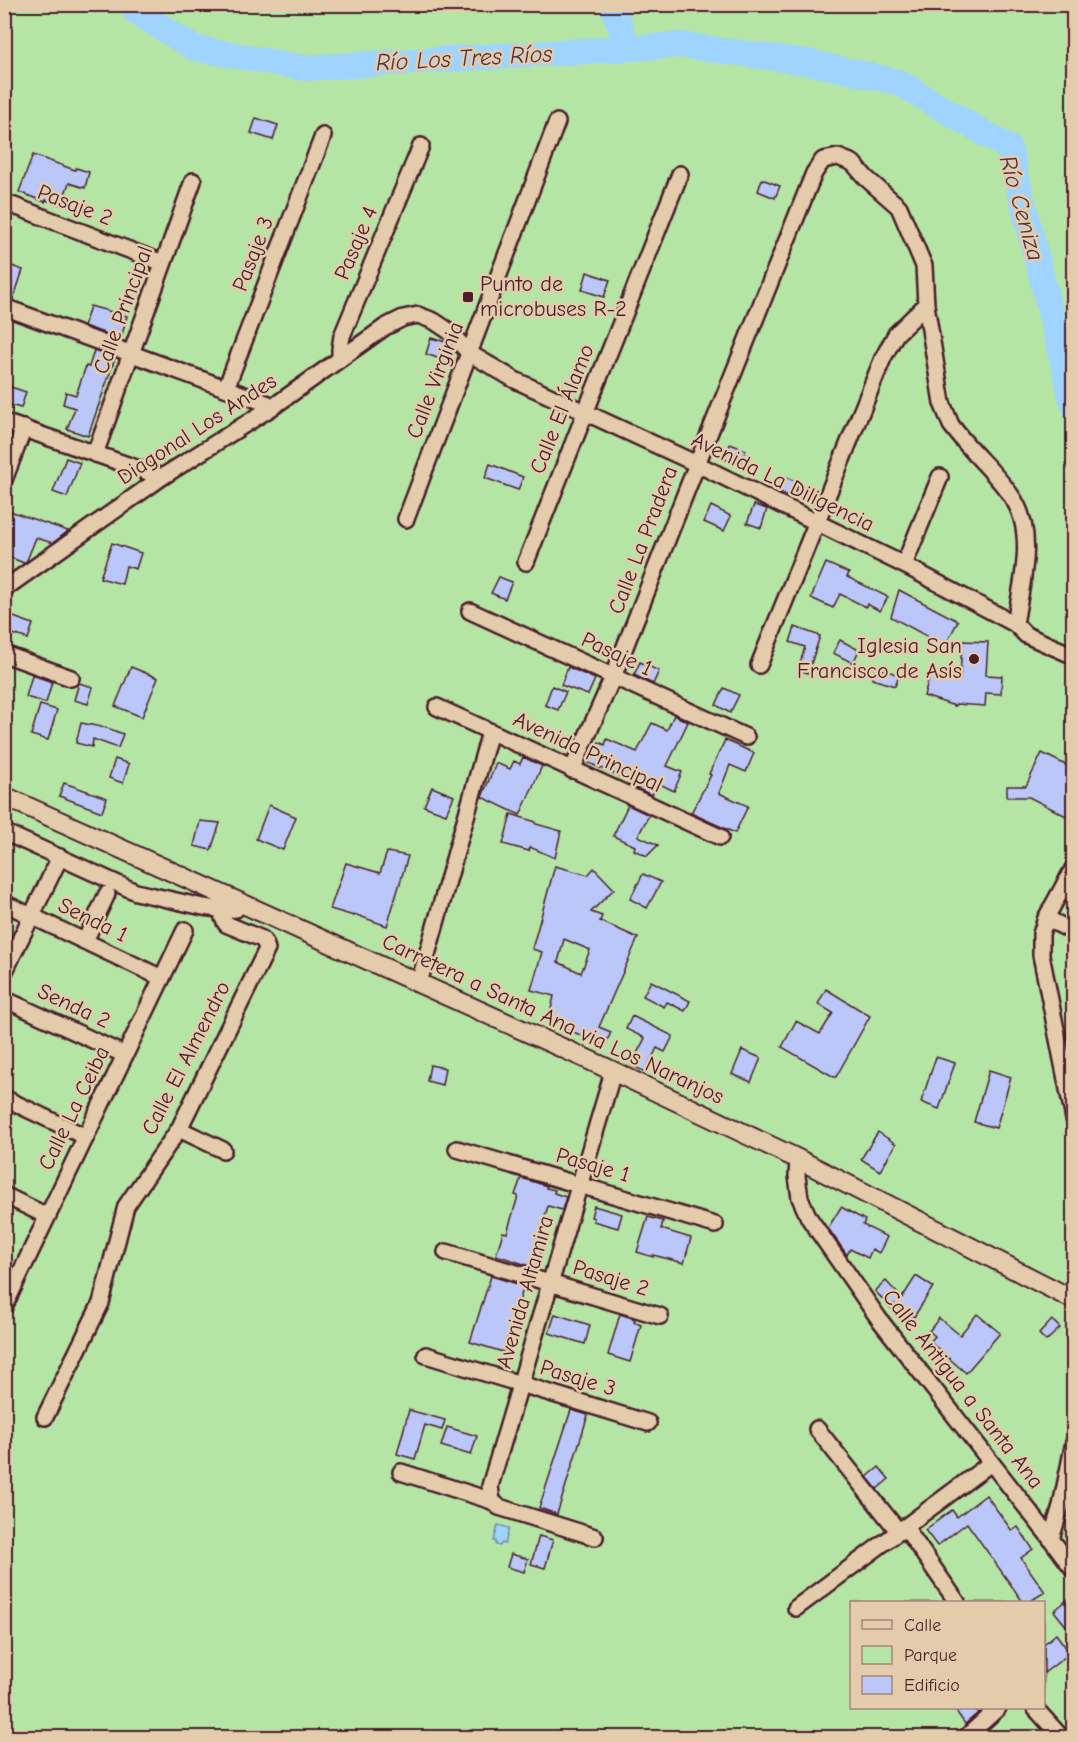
<svg xmlns="http://www.w3.org/2000/svg" width="1078" height="1742" font-family="'Comic Neue',sans-serif">
<style>
.green{fill:#b4e5a5;stroke:#7f8268;stroke-width:1.5;fill-rule:evenodd}
.water{fill:#9fd4fe;stroke:#7d8caa;stroke-width:1.5}
.lines{fill:none;stroke-linecap:round;stroke-linejoin:round}
.river{stroke:#9fd4fe;stroke-width:26}
.building{fill:#bac7f8;stroke:#4a1f2b;stroke-width:1.5;fill-rule:evenodd}
.minor-casing{stroke:#4a1f2b;stroke-width:20}
.major-casing{stroke:#4a1f2b;stroke-width:22}
.minor{stroke:#e3cbab;stroke-width:15}
.major{stroke:#e3cbab;stroke-width:18}
.poi-dot{fill:#4a1f2b;stroke:#e3cbab;stroke-width:2}
.labels{text-anchor:middle;dominant-baseline:central;stroke-width:5;stroke-linejoin:round;paint-order:stroke}
.street-label{font-size:22px;fill:#4a1f2b;stroke:#e3cbab}
.poi-label{font-size:22px;fill:#4a1f2b;stroke:#e3cbab;text-anchor:start}
.water-label{font-size:24px;font-style:italic;fill:#523140;stroke:#e3cbab}
</style>
<rect width="100%" height="100%" fill="#e3cbab"/>
<filter id="ink" filterUnits="userSpaceOnUse"><feTurbulence type="fractalNoise" baseFrequency=".0167" numOctaves="2"/><feDisplacementMap in="SourceGraphic" scale="12" xChannelSelector="R" yChannelSelector="G"/><feConvolveMatrix kernelMatrix="1 2 1 2 8 2 1 2 1" color-interpolation-filters="sRGB"/></filter>
<g filter="url(#ink)">
<path class="green" d="M5,5h1068v1732h-1068zM852,1602h192v106h-192z"/>
<polygon class="water" points="498,1525 509,1528 505,1544 502,1543 500,1546 496,1545 496,1541 494,1541"/>
<g class="lines">
<g class="river">
<polyline points="133,4 135,11 194,48 304,68 680,45 812,63 898,82 1009,148 1074,406"/>
<polyline points="612,4 628,48"/>
</g>
</g>
<g class="building">
<polygon points="256,118 278,125 273,140 251,133"/>
<polygon points="33,155 75,170 76,168 89,172 85,188 69,183 61,205 46,200 45,202 19,192"/>
<polygon points="762,179 780,186 775,198 758,191"/>
<polygon points="9,265 23,270 13,300 4,298 4,279"/>
<polygon points="587,272 610,280 604,297 582,290"/>
<polygon points="90,306 127,316 121,339 84,326"/>
<polygon points="431,338 446,342 448,344 443,360 426,354"/>
<polygon points="94,350 115,358 88,436 67,429 75,408 63,404 66,392 76,395 86,366 89,367"/>
<polygon points="11,387 26,392 21,408 6,404"/>
<polygon points="730,444 746,450 740,465 724,459"/>
<polygon points="66,458 80,463 67,497 53,492"/>
<polygon points="490,464 523,477 518,490 485,478"/>
<polygon points="784,476 799,483 792,498 777,491"/>
<polygon points="754,505 767,509 761,528 747,523"/>
<polygon points="711,506 731,516 724,531 704,522"/>
<polygon points="4,509 68,531 53,543 36,538 27,560 24,563 4,555 4,541 9,529 4,527"/>
<polygon points="112,543 141,553 136,569 126,566 122,584 100,578"/>
<polygon points="826,563 849,573 847,577 888,597 880,611 867,604 866,607 840,594 833,608 811,598"/>
<polygon points="499,577 512,582 505,599 491,593"/>
<polygon points="899,590 958,621 945,646 891,617"/>
<polygon points="11,616 33,624 28,639 4,631 4,621"/>
<polygon points="795,627 820,636 808,673 798,670 805,647 790,642"/>
<polygon points="840,640 859,650 853,663 833,653"/>
<polygon points="962,641 988,642 986,675 1002,676 1001,694 986,693 985,706 956,704 955,706 924,696 931,670 960,679"/>
<polygon points="640,662 659,671 653,684 634,675"/>
<polygon points="131,667 158,678 142,717 115,706"/>
<polygon points="568,667 595,679 588,695 561,685"/>
<polygon points="876,667 899,675 895,686 872,679"/>
<polygon points="32,675 52,682 46,703 26,697"/>
<polygon points="79,683 93,687 88,704 74,700"/>
<polygon points="552,686 566,692 558,710 545,705"/>
<polygon points="724,688 739,695 730,713 716,705"/>
<polygon points="40,705 57,710 48,740 31,735"/>
<polygon points="674,715 688,722 667,766 682,772 674,791 658,783 652,795 638,789 640,785 589,763 599,742 605,745 607,739 637,752 652,723 667,730"/>
<polygon points="81,723 107,728 123,734 118,748 93,739 92,747 76,743"/>
<polygon points="725,740 754,753 746,772 730,765 719,793 748,806 735,833 691,813 711,775 709,774"/>
<polygon points="1042,753 1074,769 1074,820 1029,797 1007,797 1007,786 1026,786"/>
<polygon points="523,757 542,766 520,815 482,797 496,763 510,769 514,761 520,764"/>
<polygon points="115,759 129,764 123,783 109,778"/>
<polygon points="64,783 107,798 102,812 59,796"/>
<polygon points="432,787 454,796 446,814 424,806"/>
<polygon points="269,805 296,817 283,850 256,839"/>
<polygon points="628,805 649,815 638,836 658,845 647,856 634,850 635,846 613,836"/>
<polygon points="511,814 536,822 536,824 561,831 555,858 530,847 529,851 503,844"/>
<polygon points="200,821 220,823 211,850 194,846"/>
<polygon points="387,852 408,856 387,926 354,914 354,916 330,909 346,863 380,873"/>
<path d="M555,866l33,9 6,-7 20,21 -23,23 11,4 -2,5 38,17 -39,89 12,5 -6,14 -43,-19 1,-4 -14,-5 5,-22 -23,-6 11,-38 -10,-3zM564,939l26,11 -9,23 -23,-11z"/>
<polygon points="643,874 661,882 647,908 630,899"/>
<polygon points="651,981 690,1001 685,1011 667,1002 664,1007 643,996"/>
<polygon points="826,989 870,1016 836,1077 834,1077 782,1047 796,1021 820,1034 833,1013 818,1004"/>
<polygon points="632,1016 673,1036 665,1052 657,1048 645,1072 631,1065 645,1038 626,1029"/>
<polygon points="742,1050 761,1058 751,1082 732,1074"/>
<polygon points="936,1057 955,1063 939,1109 921,1102"/>
<polygon points="430,1065 445,1068 442,1085 427,1081"/>
<polygon points="989,1070 1011,1077 996,1128 974,1122"/>
<polygon points="878,1132 896,1144 880,1171 861,1159"/>
<polygon points="521,1178 547,1186 546,1188 555,1190 554,1193 566,1197 562,1210 548,1206 537,1243 543,1245 536,1268 496,1255 503,1232 507,1233 518,1196 515,1195"/>
<polygon points="594,1206 622,1214 618,1228 593,1221 594,1218 591,1217"/>
<polygon points="841,1207 865,1220 863,1225 887,1237 879,1253 872,1249 868,1258 850,1249 847,1255 828,1228"/>
<polygon points="648,1217 663,1221 661,1229 691,1238 684,1263 653,1255 653,1257 637,1252"/>
<polygon points="491,1276 524,1286 503,1352 470,1342"/>
<polygon points="916,1276 933,1287 914,1317 894,1304 891,1308 875,1291 886,1281 902,1298"/>
<polygon points="555,1314 590,1325 585,1344 549,1333"/>
<polygon points="620,1314 635,1319 634,1322 641,1325 630,1362 608,1355"/>
<polygon points="977,1314 1000,1333 966,1373 930,1342 935,1336 929,1331 939,1318 960,1335"/>
<polygon points="1052,1320 1060,1328 1046,1341 1039,1334"/>
<polygon points="409,1410 445,1420 442,1430 425,1425 415,1459 397,1454"/>
<polygon points="571,1410 588,1415 557,1514 539,1508"/>
<polygon points="447,1427 477,1436 471,1455 441,1446"/>
<polygon points="879,1467 889,1479 877,1489 867,1477"/>
<polygon points="986,1495 1012,1531 1018,1527 1033,1549 1021,1558 1045,1592 1029,1602 1023,1602 967,1523 937,1546 925,1530 952,1510 957,1517"/>
<polygon points="539,1536 553,1540 545,1568 531,1564"/>
<polygon points="511,1554 528,1559 524,1572 507,1567"/>
<polygon points="1074,1594 1074,1621 1067,1627 1054,1611"/>
<polygon points="1056,1634 1070,1653 1044,1673 1044,1644"/>
<polygon points="953,1707 973,1707 978,1713 965,1724"/>
</g>
<g class="lines">
<g class="minor-casing">
<g id="minor">
<polyline points="4,202 163,263"/>
<polyline points="4,307 274,406"/>
<polyline points="340,359 340,349 342,336 421,146"/>
<polyline points="226,388 323,136"/>
<polyline points="4,422 162,477"/>
<polyline points="95,454 193,181"/>
<polyline points="4,480 24,428"/>
<polyline points="406,519 557,122"/>
<polyline points="526,562 680,174"/>
<polyline points="904,565 940,477"/>
<polyline points="4,589 162,477 274,406 385,327 403,318 418,315 434,321 449,331 469,353 515,380 697,464 904,565 1015,624 1026,635 1074,656"/>
<polyline points="470,611 746,737"/>
<polyline points="4,654 71,678"/>
<polyline points="759,665 883,358 896,334 926,305"/>
<polyline points="437,707 720,837"/>
<path d="M572,770l41,-93 84,-213 117,-291 9,-13 15,-3 15,6 13,15 33,29 25,59 2,39 16,98 9,22 7,9c17,22 39,40 54,63 25,36 9,88 3,127"/>
<polyline points="4,832 136,892 203,907 226,910 236,909"/>
<polyline points="1074,867 1046,918 1041,934 1041,955 1074,1119"/>
<polyline points="4,903 162,978"/>
<polyline points="1046,918 1074,932"/>
<polyline points="85,941 107,894"/>
<polyline points="4,973 60,857"/>
<polyline points="419,983 490,732"/>
<polyline points="4,999 125,1055"/>
<polyline points="4,1098 86,1137"/>
<polyline points="179,1129 223,1150"/>
<polyline points="457,1149 715,1225"/>
<polyline points="798,1159 797,1176 800,1198 809,1218 879,1319 1051,1539 1074,1570"/>
<polyline points="4,1195 47,1216"/>
<polyline points="446,1252 660,1316"/>
<polyline points="4,1307 185,930"/>
<polyline points="426,1355 648,1423"/>
<polyline points="45,1417 101,1303 126,1206 179,1129 267,949 265,943 262,939 226,924 223,918 226,910"/>
<polyline points="817,1429 899,1532"/>
<polyline points="401,1472 492,1501 499,1507 595,1537"/>
<polyline points="492,1501 490,1486 613,1072"/>
<polyline points="905,1527 957,1602"/>
<polyline points="1051,1539 1061,1506 1074,1442"/>
<polyline points="796,1608 991,1463"/>
<polyline points="1035,1708 1062,1738"/>
<polyline points="965,1738 998,1708"/>
</g>
</g>
<g class="major-casing">
<polyline id="major" points="4,796 600,1065 798,1159 1074,1300"/>
</g>
<use href="#minor" class="minor"/>
<use href="#major" class="major"/>
</g>
</g>
<g class="poi-dot">
<rect x="462" y="291" width="12" height="12" rx="3"/>
<circle cx="974" cy="659" r="6"/>
</g>
<g class="labels">
<g class="street-label">
<text transform="translate(75 205) rotate(21)">Pasaje 2</text>
<text transform="translate(356 243) rotate(-67)">Pasaje 4</text>
<text transform="translate(253 254) rotate(-69)">Pasaje 3</text>
<text transform="translate(123 310) rotate(-70)">Calle Principal</text>
<text transform="translate(435 380) rotate(-69)">Calle Virginia</text>
<text transform="translate(562 409) rotate(-68)">Calle El Álamo</text>
<text transform="translate(197 429) rotate(-33)">Diagonal Los Andes</text>
<text transform="translate(783 482) rotate(26)">Avenida La Diligencia</text>
<text transform="translate(643 540) rotate(-69)">Calle La Pradera</text>
<text transform="translate(617 654) rotate(25)">Pasaje 1</text>
<text transform="translate(588 752) rotate(25)">Avenida Principal</text>
<text transform="translate(93 920) rotate(26)">Senda 1</text>
<text transform="translate(74 1006) rotate(25)">Senda 2</text>
<text transform="translate(553 1019) rotate(25)">Carretera a Santa Ana via Los Naranjos</text>
<text transform="translate(186 1058) rotate(-63)">Calle El Almendro</text>
<text transform="translate(74 1108) rotate(-64)">Calle La Ceiba</text>
<text transform="translate(593 1165) rotate(16)">Pasaje 1</text>
<text transform="translate(611 1278) rotate(17)">Pasaje 2</text>
<text transform="translate(525 1292) rotate(-74)">Avenida Altamira</text>
<text transform="translate(578 1378) rotate(17)">Pasaje 3</text>
<text transform="translate(963 1389) rotate(52)">Calle Antigua a Santa Ana</text>
</g>
<g class="poi-label">
<text x="480" y="284">Punto de<tspan x="480" dy="25">microbuses R-2</tspan></text>
<text x="962" y="646" text-anchor="end">Iglesia San<tspan x="962" dy="25">Francisco de Asís</tspan></text>
</g>
<g class="water-label">
<text transform="translate(464 58) rotate(-3)">Río Los Tres Ríos</text>
<text transform="translate(1022 208) rotate(74)">Río Ceniza</text>
</g>
</g>
<rect width="1078" height="1742" fill="none" stroke="#e3cbab" stroke-width="24"/>
<rect x="12" y="12" width="1054" height="1718" fill="none" stroke="#4a1f2b" stroke-width="2" filter="url(#ink)"/>
<rect x="850" y="1601" width="195" height="108" fill="#e3cbab" stroke="#a68678" stroke-width="1.5"/>
<rect x="862" y="1620" width="30" height="9" fill="#e3cbab" stroke="#a68678" stroke-width="1.5"/>
<text x="904" y="1631" font-size="18" fill="#4a1f2b">Calle</text>
<rect x="862" y="1646" width="30" height="18" fill="#b4e5a5" stroke="#a68678" stroke-width="1.5"/>
<text x="904" y="1661" font-size="18" fill="#4a1f2b">Parque</text>
<rect x="862" y="1676" width="30" height="18" fill="#bac7f8" stroke="#a68678" stroke-width="1.5"/>
<text x="904" y="1691" font-size="18" fill="#4a1f2b">Edificio</text>
</svg>
